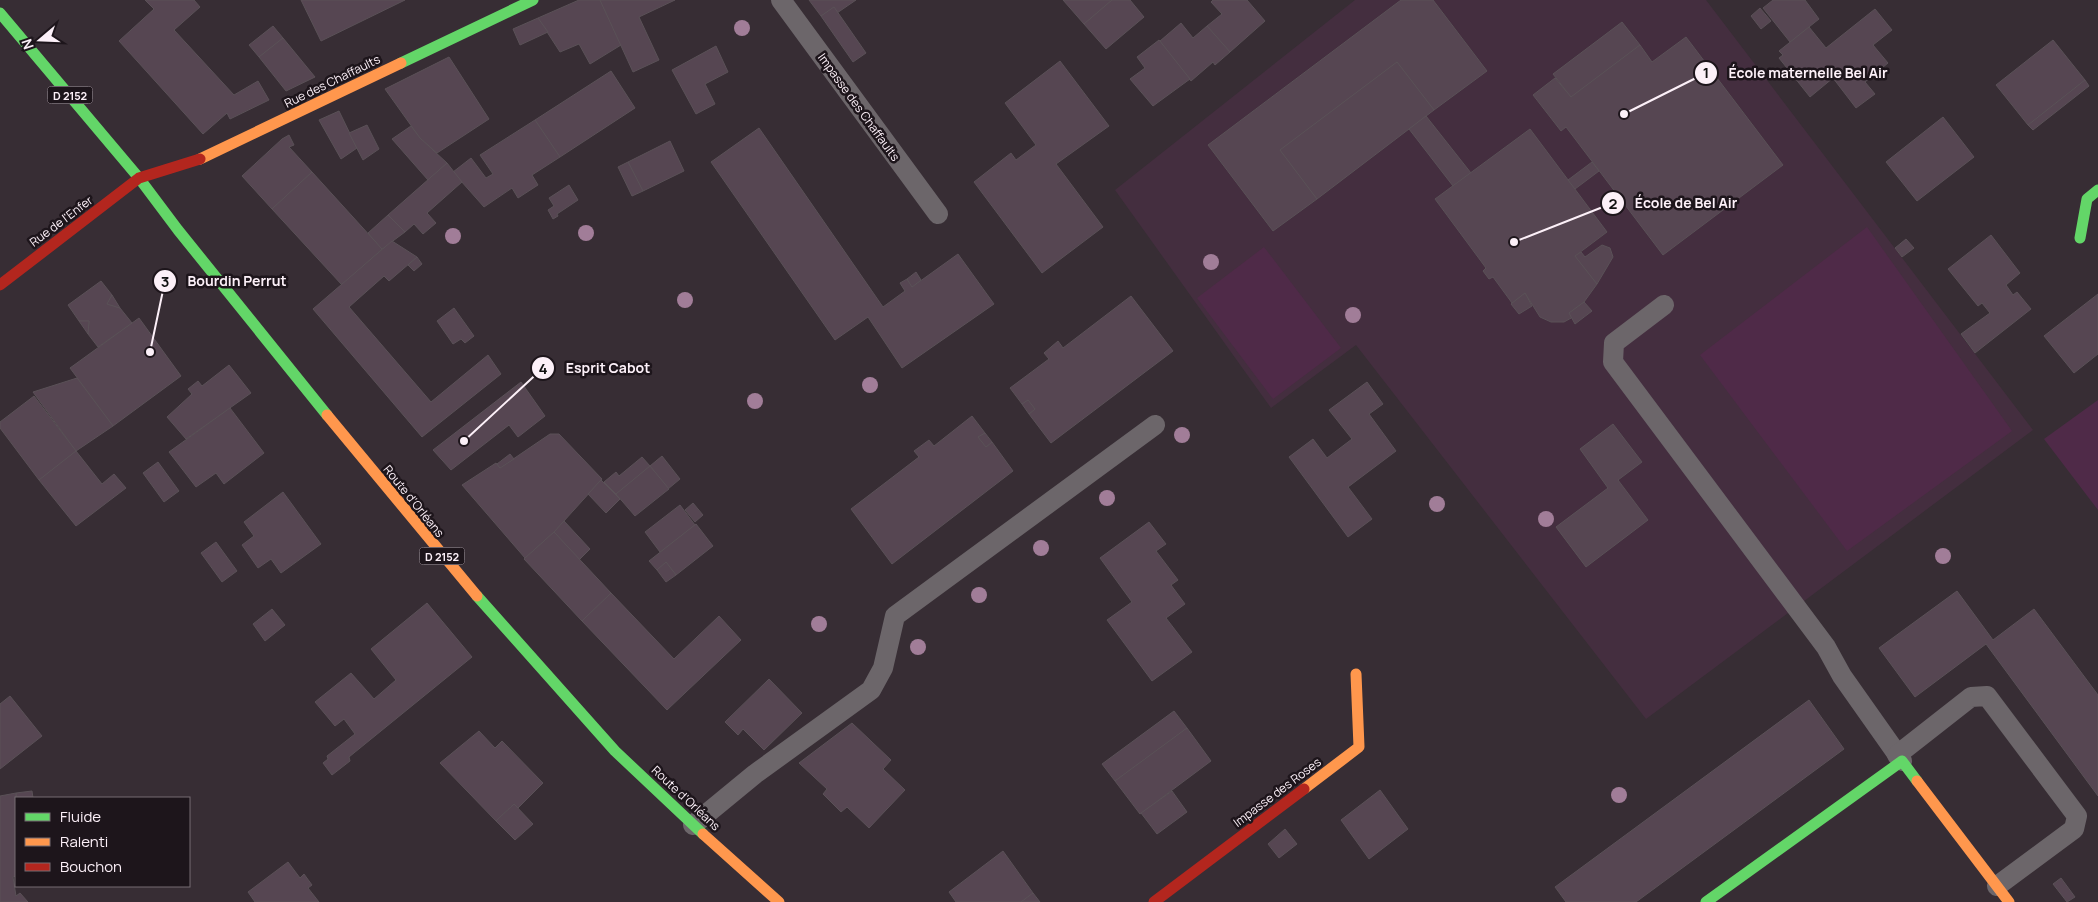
<svg xmlns="http://www.w3.org/2000/svg" width="2098" height="902" font-family="Manrope,sans-serif">
<style>
.built{fill:#442e3f}
.green{fill:#4f2a48}
.building{fill:#564652;stroke:#5a5157}
.lines{fill:none;stroke-linecap:round;stroke-linejoin:round}
.lane{stroke:#6c666a;stroke-width:20}
.fast{stroke:#63d668;stroke-width:11}
.slow{stroke:#ff974d;stroke-width:11}
.jam{stroke:#b3261e;stroke-width:11}
.tree{fill:#a17d98}
.labels{text-anchor:middle;dominant-baseline:central;stroke-width:5;stroke-linejoin:round;paint-order:stroke}
.shield{fill:#1d151b;stroke:#b9aeb6;stroke-width:1}
.shield-label{font-size:11px;font-weight:bold;fill:#fcf0f8}
.street-label{font-size:12px;fill:#fcf0f8;stroke:#1d151b}
.leader{fill:none;stroke:#fcf0f8;stroke-width:2}
.callout-dot{fill:#fcf0f8;stroke:#1d151b;stroke-width:2}
.mark-label{font-size:15px;text-anchor:middle;font-weight:bold;fill:#111}
.callout-label{font-size:14px;text-anchor:middle;font-weight:bold;fill:#fcf0f8;stroke:#1d151b;stroke-width:5;stroke-linejoin:round;paint-order:stroke}
</style>
<rect width="100%" height="100%" fill="#372d34"/>
<polygon class="built" points="1355,0 1706,0 2033,430 1646,719 1356,345 1271,408 1115,190"/>
<g class="green">
<polygon points="1867,227 2012,431 1847,551 1700,355"/>
<polygon points="1264,247 1341,348 1273,399 1197,298"/>
<polygon points="2098,400 2098,510 2044,439"/>
</g>
<g class="building">
<polygon points="145,0 194,0 200,7 174,30 234,95 258,81 269,100 230,119 227,113 203,134 119,41 154,9"/>
<polygon points="301,0 405,0 321,41"/>
<polygon points="579,0 600,0 621,45 590,64 579,44 560,52 538,18"/>
<polygon points="600,0 675,0 639,17 659,60 633,72"/>
<polygon points="809,0 856,0 837,13 834,7 821,16"/>
<polygon points="1063,0 1112,0 1084,24"/>
<polygon points="1112,0 1130,0 1144,17 1106,49 1084,24"/>
<polygon points="1213,0 1247,0 1265,21 1230,52 1207,26 1222,14 1211,2"/>
<polygon points="1401,0 1433,0 1487,71 1434,110 1397,62 1280,150 1317,199 1273,231 1208,145"/>
<polygon points="1773,0 1805,0 1819,19 1790,42 1763,8"/>
<polygon points="834,7 866,53 853,62 821,16"/>
<polygon points="1760,8 1771,21 1761,29 1751,16"/>
<polygon points="1875,9 1892,30 1873,45 1888,63 1865,82 1875,94 1856,108 1833,78 1810,97 1779,58 1783,55 1779,51 1809,27 1826,48"/>
<polygon points="538,18 548,32 520,45 513,29"/>
<polygon points="1622,22 1640,45 1571,97 1553,74"/>
<polygon points="1181,23 1193,38 1207,26 1230,52 1215,65 1213,62 1191,81 1160,41"/>
<polygon points="273,26 283,38 259,57 249,45"/>
<polygon points="1686,37 1783,165 1663,255 1566,127 1561,131 1533,95 1555,78 1571,97 1640,45 1652,62"/>
<polygon points="283,38 315,77 286,91 259,57"/>
<polygon points="1159,40 1190,79 1153,106 1130,79 1145,68 1137,57"/>
<polygon points="2053,40 2085,80 2028,125 1996,85"/>
<polygon points="716,46 728,72 705,84 715,104 696,114 672,70"/>
<polygon points="449,57 489,119 437,153 420,138 385,89"/>
<polygon points="1060,61 1109,126 1056,164 1103,227 1042,273 974,182 1011,153 1016,160 1036,145 1005,103"/>
<polygon points="1397,62 1434,110 1317,199 1280,150"/>
<polygon points="611,71 635,108 560,157 535,120"/>
<polygon points="2085,80 2089,86 2033,130 2028,125"/>
<polygon points="339,111 357,148 341,159 319,120"/>
<polygon points="1426,116 1471,173 1453,186 1409,129"/>
<polygon points="1943,117 1974,157 1917,201 1886,162"/>
<polygon points="535,120 560,157 532,175 538,185 518,198 512,188 484,207 453,172 471,158 486,178 493,174 480,155"/>
<polygon points="367,125 379,149 363,160 349,133"/>
<polygon points="411,126 420,138 447,163 428,180 392,139"/>
<polygon points="759,128 883,307 905,291 900,283 907,279 912,287 958,254 994,304 902,368 868,317 835,340 711,162"/>
<polygon points="1530,129 1607,232 1575,256 1597,284 1584,302 1569,313 1573,317 1564,322 1551,322 1540,317 1525,293 1512,303 1493,277 1489,279 1483,271 1486,268 1435,199"/>
<polygon points="289,135 294,145 289,147 312,172 272,209 242,176 282,139"/>
<polygon points="670,141 684,171 643,191 628,162"/>
<polygon points="628,162 643,191 632,196 618,167"/>
<polygon points="1592,162 1599,171 1575,189 1568,180"/>
<polygon points="447,163 462,182 427,213 436,223 423,234 414,224 405,232 388,215"/>
<polygon points="312,172 382,249 342,285 272,209"/>
<polygon points="569,185 578,200 557,214 558,216 553,219 548,210 554,206 549,198"/>
<polygon points="388,215 405,232 382,249 368,233"/>
<polygon points="1991,235 2020,273 2006,285 2013,295 2017,292 2031,309 1975,353 1961,334 1990,313 1982,303 1978,306 1948,269"/>
<polygon points="1906,239 1914,248 1902,257 1895,248"/>
<polygon points="392,241 417,257 389,281 384,276 349,307 431,402 488,355 501,374 422,437 313,309"/>
<polygon points="1602,245 1610,248 1613,257 1597,284 1575,256 1581,252 1585,257"/>
<polygon points="417,257 422,264 414,271 408,265"/>
<polygon points="916,272 921,280 912,287 907,279"/>
<polygon points="101,281 112,295 107,304 120,308 132,323 98,347 88,334 89,321 79,321 68,305"/>
<polygon points="1525,293 1532,306 1519,314 1511,304"/>
<polygon points="2098,294 2098,354 2074,373 2044,336"/>
<polygon points="112,295 120,308 107,304"/>
<polygon points="1131,296 1173,351 1051,443 1029,414 1035,409 1028,400 1022,404 1010,388 1049,359 1044,353 1058,341 1063,348"/>
<polygon points="1584,302 1592,311 1575,324 1569,313"/>
<polygon points="454,308 474,336 465,343 461,339 453,344 437,321"/>
<polygon points="139,318 181,376 113,426 70,368"/>
<polygon points="79,321 89,321 88,334"/>
<polygon points="229,365 251,393 186,439 167,417 192,394 188,389 198,381 202,386"/>
<polygon points="77,378 113,426 76,451 33,392"/>
<polygon points="521,382 545,416 518,437 509,425 451,470 433,450"/>
<polygon points="1367,382 1383,404 1369,414 1396,451 1348,487 1372,519 1348,537 1289,457 1313,439 1327,458 1352,439 1329,410"/>
<polygon points="34,396 76,451 39,480 0,428 0,422"/>
<polygon points="1028,400 1035,409 1029,414 1022,404"/>
<polygon points="230,408 264,453 224,484 216,473 196,487 169,452"/>
<polygon points="972,416 985,433 978,437 986,447 992,442 1013,471 892,564 851,509 919,457 914,451 929,440 934,446"/>
<polygon points="1613,424 1642,462 1618,480 1648,520 1586,567 1556,527 1608,488 1580,449"/>
<polygon points="985,433 992,442 986,447 978,437"/>
<polygon points="550,434 559,434 602,479 554,532 525,558 462,485 496,463 500,468"/>
<polygon points="76,451 102,484 114,474 126,488 76,526 39,480"/>
<polygon points="510,454 514,459 500,468 497,464"/>
<polygon points="662,456 680,479 668,489 650,466"/>
<polygon points="642,457 650,466 616,494 604,482 616,472 619,476"/>
<polygon points="158,462 179,491 164,502 143,473"/>
<polygon points="650,466 669,489 635,516 616,494"/>
<polygon points="601,480 620,499 606,513 588,494"/>
<polygon points="283,492 321,544 281,573 271,559 258,568 242,545 254,536 244,522"/>
<polygon points="693,503 703,515 695,522 685,510"/>
<polygon points="680,505 695,525 660,552 645,532"/>
<polygon points="564,521 590,549 579,560 554,532"/>
<polygon points="1149,522 1166,544 1156,551 1178,580 1171,585 1185,604 1166,618 1192,652 1152,681 1107,620 1132,602 1100,558"/>
<polygon points="696,524 713,546 676,575 666,562 657,570 649,561"/>
<polygon points="554,532 611,593 582,621 524,559"/>
<polygon points="216,542 237,571 222,582 201,553"/>
<polygon points="666,562 676,575 666,582 657,570"/>
<polygon points="1957,591 1993,640 2034,609 2098,695 2098,796 1986,644 1915,697 1879,648"/>
<polygon points="611,593 674,659 719,616 741,640 667,710 582,621"/>
<polygon points="427,603 472,657 349,757 350,761 332,775 323,763 328,759 327,756 355,734 344,719 335,726 315,702 351,673 374,699 396,680 371,649"/>
<polygon points="272,609 285,625 265,641 253,624"/>
<polygon points="769,679 802,713 764,750 743,729 738,735 725,722"/>
<polygon points="10,696 42,736 0,769 0,704"/>
<polygon points="1809,700 1844,749 1636,902 1566,902 1555,887"/>
<polygon points="1174,711 1187,728 1115,781 1102,764"/>
<polygon points="852,723 891,760 883,769 905,790 869,828 847,807 841,812 823,794 827,789 799,763"/>
<polygon points="1187,728 1211,761 1140,814 1115,781"/>
<polygon points="479,731 495,748 502,741 543,783 518,808 514,804 496,821 440,763"/>
<polygon points="1380,790 1408,829 1369,859 1341,820"/>
<polygon points="32,791 33,798 17,798 16,793"/>
<polygon points="1172,791 1187,812 1157,834 1141,813"/>
<polygon points="16,793 16,876 13,877 16,896 20,893 28,902 0,902 0,796"/>
<polygon points="514,804 533,824 515,840 496,821"/>
<polygon points="1285,829 1297,844 1279,858 1268,844"/>
<polygon points="1003,851 1033,893 1021,902 956,902 949,892"/>
<polygon points="288,862 300,878 304,874 312,885 308,888 319,902 255,902 248,892"/>
<polygon points="2061,878 2075,897 2067,902 2053,884"/>
<polygon points="1033,893 1040,902 1021,902"/>
</g>
<g class="lines">
<g class="lane">
<polyline points="781,0 938,214"/>
<polyline points="1664,305 1614,343 1613,362 1826,647 1842,676 1902,761"/>
<polyline points="1897,755 1971,697 1987,696 2077,816 2074,829 1997,886"/>
<polyline points="693,825 755,774 871,690 883,668 895,616 1155,425"/>
</g>
<g class="fast">
<polyline points="0,13 139,178 178,230 327,415"/>
<polyline points="401,63 533,0"/>
<polyline points="2080,238 2087,199 2098,190"/>
<polyline points="477,596 615,751 703,834"/>
<polyline points="1706,902 1902,761 1917,781"/>
</g>
<g class="slow">
<polyline points="200,159 401,63"/>
<polyline points="327,415 477,596"/>
<polyline points="1917,781 2009,902"/>
<polyline points="1304,789 1359,747 1356,674"/>
<polyline points="703,834 779,902"/>
</g>
<g class="jam">
<polyline points="0,285 139,178 200,159"/>
<polyline points="1154,902 1304,789"/>
</g>
</g>
<g class="tree">
<circle cx="742" cy="28" r="8"/>
<circle cx="586" cy="233" r="8"/>
<circle cx="453" cy="236" r="8"/>
<circle cx="1211" cy="262" r="8"/>
<circle cx="685" cy="300" r="8"/>
<circle cx="1353" cy="315" r="8"/>
<circle cx="870" cy="385" r="8"/>
<circle cx="755" cy="401" r="8"/>
<circle cx="1182" cy="435" r="8"/>
<circle cx="1107" cy="498" r="8"/>
<circle cx="1437" cy="504" r="8"/>
<circle cx="1546" cy="519" r="8"/>
<circle cx="1041" cy="548" r="8"/>
<circle cx="1943" cy="556" r="8"/>
<circle cx="979" cy="595" r="8"/>
<circle cx="819" cy="624" r="8"/>
<circle cx="918" cy="647" r="8"/>
<circle cx="1619" cy="795" r="8"/>
</g>
<g class="labels">
<g class="shield">
<rect x="47.5" y="86.5" width="45" height="17" rx="4"/>
<rect x="419.5" y="547.5" width="45" height="17" rx="4"/>
</g>
<g class="shield-label">
<text x="70" y="95">D 2152</text>
<text x="442" y="556">D 2152</text>
</g>
<g class="street-label">
<text transform="translate(332 81) rotate(-26)">Rue des Chaffaults</text>
<text transform="translate(859 107) rotate(54)">Impasse des Chaffaults</text>
<text transform="translate(61 221) rotate(-37)">Rue de l'Enfer</text>
<text transform="translate(414 501) rotate(51)">Route d'Orléans</text>
<text transform="translate(1277 792) rotate(-37)">Impasse des Roses</text>
<text transform="translate(686 798) rotate(43)">Route d'Orléans</text>
</g>
</g>
<path class="leader" d="M1624 114L1706 73M1514 242L1613 203M150 352L165 281M464 441L543 368"/>
<g class="callout-dot">
<circle cx="1624" cy="114" r="5"/>
<circle cx="1514" cy="242" r="5"/>
<circle cx="150" cy="352" r="5"/>
<circle cx="464" cy="441" r="5"/>
<circle cx="1706" cy="73" r="12"/>
<circle cx="1613" cy="203" r="12"/>
<circle cx="165" cy="281" r="12"/>
<circle cx="543" cy="368" r="12"/>
</g>
<g class="mark-label">
<text x="1706" y="78">1</text>
<text x="1613" y="209">2</text>
<text x="165" y="287">3</text>
<text x="543" y="374">4</text>
</g>
<g class="callout-label">
<text x="1808" y="78">École maternelle Bel Air</text>
<text x="1686" y="208">École de Bel Air</text>
<text x="237" y="286">Bourdin Perrut</text>
<text x="608" y="373">Esprit Cabot</text>
</g>
<rect x="15" y="797" width="175" height="90" fill="#1d151b" stroke="#766d73"/>
<rect x="25" y="813" width="25" height="8" fill="#63d668" stroke="#766d73"/>
<text x="60" y="822" font-size="15" fill="#fcf0f8">Fluide</text>
<rect x="25" y="838" width="25" height="8" fill="#ff974d" stroke="#766d73"/>
<text x="60" y="847" font-size="15" fill="#fcf0f8">Ralenti</text>
<rect x="25" y="863" width="25" height="8" fill="#b3261e" stroke="#766d73"/>
<text x="60" y="872" font-size="15" fill="#fcf0f8">Bouchon</text>
<g transform="translate(40 40) rotate(251)" stroke="#1d151b" stroke-width="4" paint-order="stroke">
<path d="M0-4L9 19L0 12L-9 19Z" fill="#fcf0f8"/>
<text y="-8" font-size="14" font-weight="bold" text-anchor="middle" fill="#fcf0f8">N</text>
</g>
</svg>
